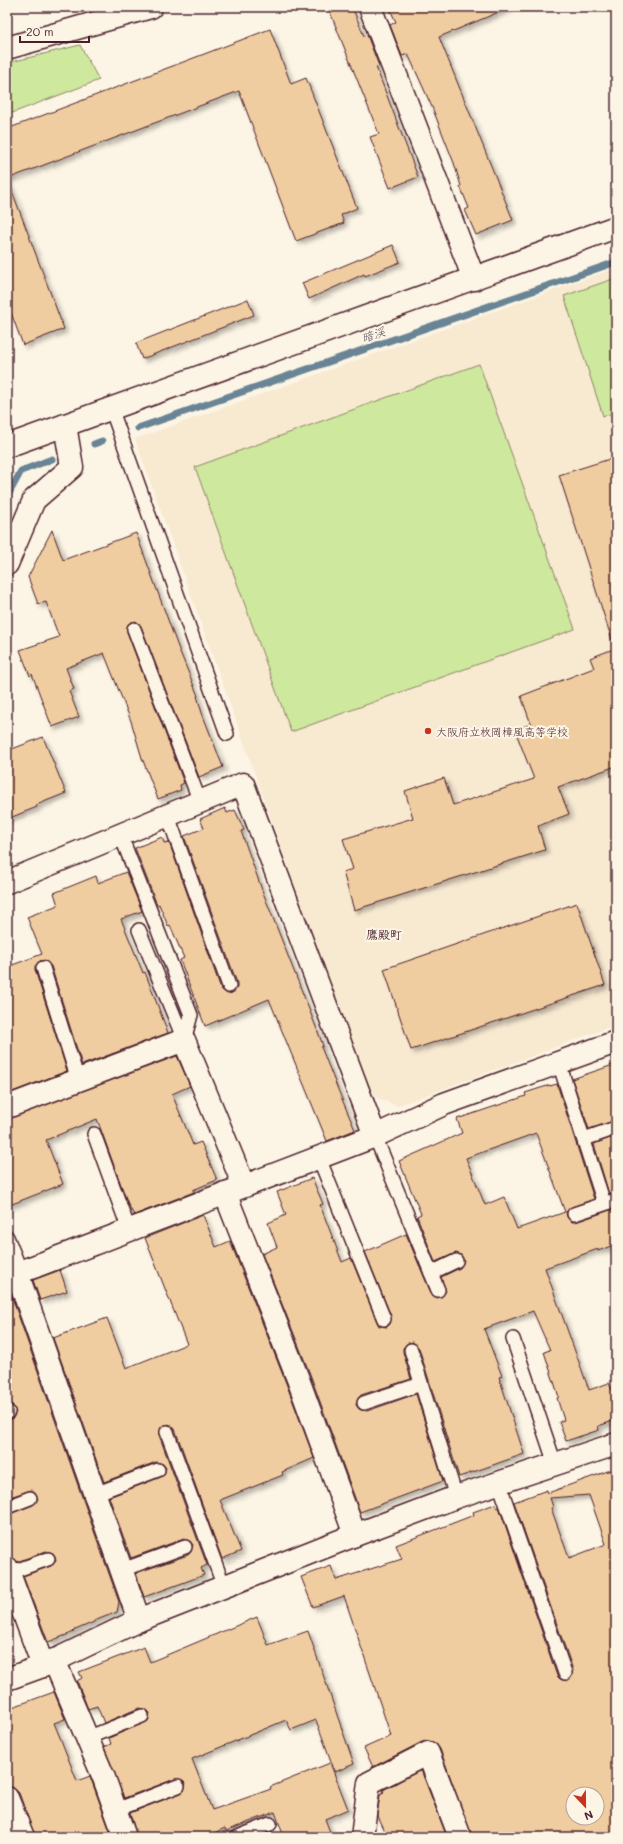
<svg xmlns="http://www.w3.org/2000/svg" width="623" height="1844" font-family="Mali,'Klee One',sans-serif">
<style>
.built{fill:#f8e9d1}
.green{fill:#cee89e;stroke:#8c8464}
.lines{fill:none;stroke-linecap:round;stroke-linejoin:round}
.stream{stroke:#688495;stroke-width:7}
.building{fill:#f0cda1;stroke:#4a1f2b;fill-rule:evenodd;filter:url(#shadow)}
.lane-casing{stroke:#4a1f2b;stroke-width:16}
.street-casing{stroke:#4a1f2b;stroke-width:25}
.secondary-casing{stroke:#4a1f2b;stroke-width:25}
.lane{stroke:#fcf5e5;stroke-width:13}
.street{stroke:#fcf5e5;stroke-width:22}
.secondary{stroke:#fcf5e5;stroke-width:22}
.poi-dot{fill:#c8321e;stroke:#fcf5e5;stroke-width:1.5}
.labels{text-anchor:middle;dominant-baseline:central;stroke-width:4;stroke-linejoin:round;paint-order:stroke}
.poi-label{font-size:11px;fill:#4a1f2b;stroke:#fcf5e5;text-anchor:start}
.water-label{font-size:12px;font-style:italic;fill:#595160;stroke:#fcf5e5}
.neighbourhood-label{font-size:12px;font-weight:bold;fill:#4a1f2b;stroke:#fcf5e5}
</style>
<defs>
<filter id="shadow"><feDropShadow dx="3.5" dy="3.5" stdDeviation="2" flood-color="#0004"/></filter>
</defs>
<rect width="100%" height="100%" fill="#fcf5e5"/>
<filter id="ink" filterUnits="userSpaceOnUse"><feTurbulence type="fractalNoise" baseFrequency=".025" numOctaves="2"/><feDisplacementMap in="SourceGraphic" scale="8" xChannelSelector="R" yChannelSelector="G"/><feConvolveMatrix kernelMatrix="1 2 1 2 8 2 1 2 1" color-interpolation-filters="sRGB"/></filter>
<g filter="url(#ink)">
<polygon class="built" points="616,268 616,1023 610,1027 397,1106 370,1095 135,439"/>
<g class="green">
<polygon points="80,45 99,80 7,115 7,63"/>
<polygon points="616,278 616,412 603,416 564,296"/>
<polygon points="479,364 575,629 291,732 195,467"/>
</g>
<g class="lines">
<g class="stream">
<polyline points="138,428 616,262"/>
<polyline points="94,444 102,441"/>
<polyline points="7,497 21,471 52,459"/>
</g>
</g>
<g class="building">
<polygon points="328,7 352,7 364,36 367,35 379,66 376,67 418,177 390,188 370,137 379,134"/>
<polygon points="389,7 511,7 439,37 513,220 476,235 465,210 469,208 460,186 461,186 454,163 432,107 408,54 402,56 390,25 396,22"/>
<polygon points="270,29 291,84 306,78 357,208 341,215 344,223 296,241 239,91 7,179 7,129"/>
<polygon points="7,183 9,183 64,329 23,345 7,302"/>
<polygon points="393,245 400,262 365,276 364,274 309,299 302,283"/>
<polygon points="248,299 254,315 142,359 136,343"/>
<polygon points="616,457 616,640 612,640 559,475"/>
<polygon points="52,530 63,560 136,533 178,647 198,696 197,696 202,713 223,767 199,777 141,626 136,621 128,624 127,632 184,783 180,785 181,790 158,799 142,758 131,721 104,653 66,668 74,689 69,691 79,717 52,727 32,674 30,676 20,650 59,637 46,602 38,604 28,577"/>
<polygon points="616,648 616,766 558,787 569,814 538,826 545,850 354,910 343,872 353,869 343,839 413,818 405,791 444,778 453,805 534,779 515,730 531,724 521,696 594,668 590,658"/>
<polygon points="43,737 66,793 36,805 37,807 7,819 7,751"/>
<polygon points="225,808 227,813 235,810 244,830 241,831 262,890 318,1032 323,1046 321,1047 339,1092 355,1130 327,1141 269,999 205,1026 180,960 184,958 170,925 168,926 159,904 157,905 135,848 162,837 164,843 169,842 221,989 227,994 232,993 237,988 237,983 184,836 204,828 200,819"/>
<polygon points="126,872 142,911 121,919 143,973 145,972 168,1033 82,1065 51,966 45,960 40,961 35,966 35,970 67,1071 7,1094 7,967 42,954 27,917 58,905 54,893 96,876 98,883"/>
<polygon points="577,903 605,985 411,1050 384,969"/>
<polygon points="177,1056 190,1086 172,1094 193,1145 201,1142 217,1180 193,1190 194,1192 134,1215 128,1204 97,1119 46,1140 63,1184 7,1206 7,1119"/>
<polygon points="616,1064 616,1120 589,1129 572,1079"/>
<path d="M557,1084l37,115 -23,8 -5,5 1,5 5,5h4l40,-14v36l-18,7v-2l-53,19 44,122 20,-7 3,7 4,-1v31l-18,6 1,4 -33,11 -7,-19 5,-2 -7,-22 2,-1 -15,-45 6,-2 -17,-39 -49,18 18,47 -3,1 25,77 -65,23 -40,-129 -6,-6 -5,1 -5,5v4l8,27 -50,16 -3,3 -2,7 3,4 8,2 49,-17 27,87 -83,31 -50,-138 -48,-120 15,-7 -9,-24 18,-8 -9,-23 35,-14 11,26 -3,1 22,57 9,-4 26,64 2,4 8,1 3,-3 1,-8 -26,-64 41,-18 25,59 6,5 4,-1 5,-6 -5,-14 19,-9 4,-7 -3,-6 -5,-2 -21,9 -18,-46 4,-2 -22,-53 63,-28 -5,-14 69,-23 -1,-3 25,-8v1zM536,1133l29,79 -48,17 -13,-32 -19,8 -19,-47z"/>
<polygon points="616,1136 616,1192 609,1194 594,1144"/>
<polygon points="203,1215 216,1247 230,1241 286,1383 314,1458 282,1472 283,1475 220,1500 241,1551 222,1559 175,1429 169,1424 161,1427 159,1435 207,1565 201,1568 204,1575 144,1597 136,1573 188,1555 191,1552 193,1545 190,1541 183,1539 131,1558 109,1497 161,1477 164,1475 166,1468 163,1464 156,1462 104,1482 53,1338 107,1318 126,1368 187,1344 145,1238"/>
<polygon points="60,1270 67,1291 40,1300 33,1280"/>
<polygon points="7,1289 9,1289 119,1602 117,1612 94,1621 94,1622 73,1631 74,1632 48,1642 23,1576 51,1566 56,1561 55,1556 53,1553 46,1551 17,1562 10,1556 7,1549 7,1515 33,1505 38,1499 35,1492 31,1490 7,1498 7,1420 12,1419 16,1412 12,1405 7,1404"/>
<path d="M616,1468v369h-144l-32,-88 -5,-6 -6,-2 -7,1 -49,25 -9,-19 27,-12 -47,-140 -31,11 -12,-30 30,-11 5,14 66,-21 -6,-14 78,-30 -1,-3 22,-8 2,4 2,-1 58,169 3,3 7,2 4,-3 2,-8 -59,-168 33,-12 1,3zM589,1495l17,49 -37,14 -18,-50 2,-1 -3,-9zM573,1794h24v24h-24z"/>
<polygon points="257,1617 268,1645 308,1631 354,1764 335,1772 316,1720 291,1730 286,1720 192,1759 212,1810 271,1789 270,1787 330,1763 348,1809 325,1819 332,1837 284,1837 275,1812 226,1831 225,1828 205,1837 137,1837 130,1813 181,1793 184,1791 186,1783 183,1780 175,1779 124,1798 104,1747 111,1744 109,1738 148,1721 150,1713 147,1710 139,1708 104,1723 97,1706 88,1709 77,1681 82,1678 79,1672 144,1647 150,1662"/>
<polygon points="54,1692 65,1719 54,1723 61,1740 77,1781 90,1776 112,1837 35,1837 19,1793 14,1788 7,1786 7,1709"/>
<polygon points="421,1770 447,1837 387,1837 377,1816 380,1795 384,1793 383,1790"/>
</g>
<g class="lines">
<g class="lane-casing">
<g id="lane">
<polyline points="111,408 227,734"/>
<polyline points="134,629 200,802"/>
<polyline points="168,816 229,986"/>
<polyline points="121,836 191,1015 184,1040"/>
<polyline points="139,930 184,1040"/>
<polyline points="43,968 78,1080"/>
<polyline points="559,1063 604,1203"/>
<polyline points="94,1134 129,1230"/>
<polyline points="375,1136 438,1290"/>
<polyline points="584,1139 616,1128"/>
<polyline points="319,1158 384,1319"/>
<polyline points="574,1214 616,1200"/>
<polyline points="7,1237 21,1272"/>
<polyline points="431,1273 456,1261"/>
<polyline points="513,1339 555,1464"/>
<polyline points="411,1350 456,1497"/>
<polyline points="364,1403 421,1384"/>
<polyline points="7,1412 8,1412"/>
<polyline points="167,1432 224,1587"/>
<polyline points="499,1483 565,1673"/>
<polyline points="95,1494 158,1470"/>
<polyline points="7,1507 30,1498"/>
<polyline points="122,1570 185,1547"/>
<polyline points="9,1573 48,1559"/>
<polyline points="87,1738 142,1716"/>
<polyline points="116,1810 178,1786"/>
<polyline points="238,1837 270,1824"/>
</g>
</g>
<g class="street-casing">
<g id="street">
<polyline points="370,7 474,279"/>
<polyline points="7,48 151,7"/>
<polyline points="7,564 34,500 72,467 65,425"/>
<polyline points="7,882 243,784 375,1136"/>
<polyline points="7,1107 184,1040 244,1186"/>
<polyline points="225,1193 298,1379 355,1535"/>
<polyline points="17,1273 139,1620"/>
<polyline points="7,1277 375,1136 444,1104 616,1042"/>
<polyline points="7,1568 43,1666"/>
<polyline points="54,1660 104,1778 125,1837"/>
<polyline points="7,1798 23,1837"/>
<polyline points="362,1837 369,1783 428,1753 460,1837"/>
</g>
</g>
<g class="secondary-casing">
<g id="secondary">
<polyline points="7,446 616,227"/>
<polyline points="7,1679 43,1666 139,1620 355,1535 456,1497 616,1444"/>
</g>
</g>
<use href="#lane" class="lane"/>
<use href="#street" class="street"/>
<use href="#secondary" class="secondary"/>
</g>
</g>
<circle class="poi-dot" cx="428" cy="731" r="4"/>
<g class="labels">
<g class="poi-label">
<text x="436" y="731">大阪府立枚岡樟風高等学校</text>
</g>
<g class="water-label">
<text transform="translate(373 334) rotate(-19)">暗渓</text>
</g>
<g class="neighbourhood-label">
<text x="384" y="934">鷹殿町</text>
</g>
</g>
<rect width="623" height="1844" fill="none" stroke="#fcf5e5" stroke-width="24"/>
<rect x="12" y="12" width="599" height="1820" fill="none" stroke="#4a1f2b" stroke-width="1.5" filter="url(#ink)"/>
<g transform="translate(585 1806) rotate(158)"><circle r="19" fill="#fcf5e5" stroke="#b59f9b"/>
<path d="M0-3L7 15L0 10L-7 15Z" fill="#c8321e"/>
<text y="-6" font-size="11" font-weight="bold" text-anchor="middle" fill="#4a1f2b">N</text>
</g>
<path d="M20 36v6h69v-6" fill="none" stroke="#4a1f2b" stroke-width="2"/>
<text x="26" y="36" font-size="12" fill="#4a1f2b" stroke="#fcf5e5" stroke-width="3" paint-order="stroke">20 m</text>
</svg>
